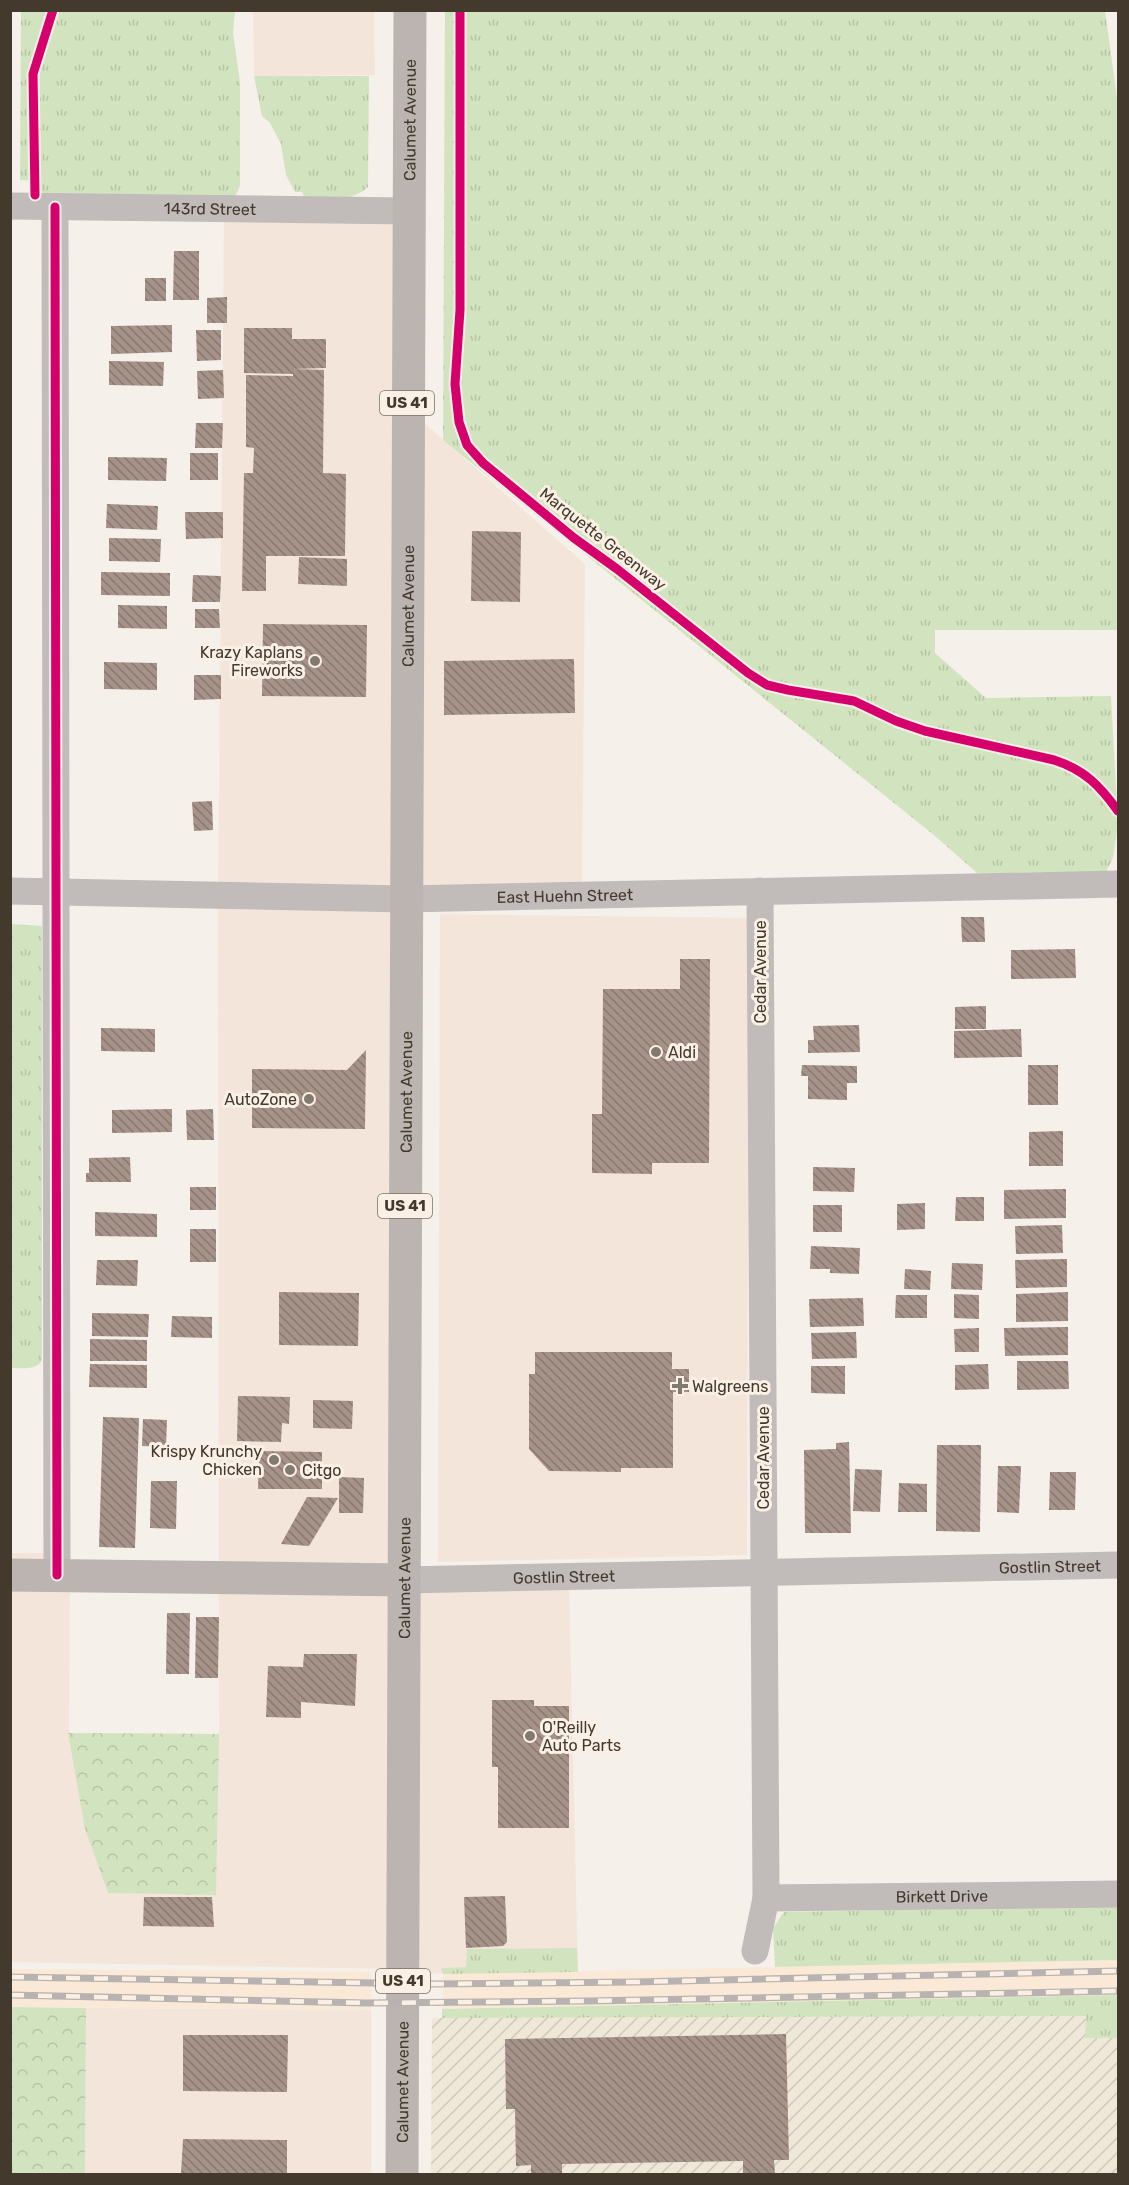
<svg xmlns="http://www.w3.org/2000/svg" width="1129" height="2185" font-family="Rubik,sans-serif">
<style>
.commercial{fill:#f4e5db}
.industrial{fill:url(#industrial-furrows)}
.built{fill:#fae9d7}
.grass{fill:url(#grass-tufts)}
.forest{fill:url(#forest-crowns)}
.building{fill:url(#building-back-hatch)}
.lines{fill:none;stroke-linecap:round;stroke-linejoin:round}
.minor{stroke:#c1bbba;stroke-width:27}
.major{stroke:#bbb4b1;stroke-width:33}
.rail-casing{stroke:#b8b3b0;stroke-width:7}
.rail{stroke:#fbf0e5;stroke-width:4.5;stroke-dasharray:14;stroke-linecap:butt}
.cycleway-casing{stroke:#fbf0e5;stroke-width:13}
.cycleway{stroke:#d6006c;stroke-width:9}
.poi-dot{fill:#82796f;stroke:#fbf0e5;stroke-width:2}
.labels{text-anchor:middle;dominant-baseline:central;stroke-width:6;stroke-linejoin:round;paint-order:stroke}
.shield{fill:#fbf0e5;stroke:#7a7064;stroke-width:1.5}
.shield-label{font-size:15px;font-weight:bold;fill:#43392d}
.street-label{font-size:16px;fill:#43392d;stroke:#fbf0e5}
.poi-label{font-size:16px;fill:#43392d;stroke:#fbf0e5;text-anchor:start}
</style>
<defs>
<pattern id="industrial-furrows" width="10" height="10" patternUnits="userSpaceOnUse" patternTransform="scale(1.5)"><rect width="10" height="10" fill="#efe8d9"/><path d="M-1 1l2-2M0 10L10 0M9 11l2-2" fill="none" stroke="#cec8bb"/></pattern>
<pattern id="grass-tufts" width="24" height="20" patternUnits="userSpaceOnUse" patternTransform="scale(1.5)"><rect width="24" height="20" fill="#d2e4bf"/><path d="M3 7l-1-3M5 7V3M7 7l1-3M15 17l-1-3M17 17v-4M19 17l1-3" fill="none" stroke="#b6c4a4"/></pattern>
<pattern id="forest-crowns" width="20" height="18" patternUnits="userSpaceOnUse" patternTransform="scale(1.5)"><rect width="20" height="18" fill="#d2e4bf"/><path d="M2 6a3 3 0 1 1 6 0M12 15a3 3 0 1 1 6 0" fill="none" stroke="#b6c4a4"/></pattern>
<pattern id="building-back-hatch" width="6" height="6" patternUnits="userSpaceOnUse" patternTransform="scale(1.5)"><rect width="6" height="6" fill="#a59289"/><path d="M-1 5l2 2M0 0l6 6M5-1l2 2" fill="none" stroke="#887870"/></pattern>
</defs>
<rect width="100%" height="100%" fill="#f6f0ea"/>
<g class="commercial">
<polygon points="253,11 374,11 375,75 254,76"/>
<polygon points="224,215 402,218 395,1969 11,1962 11,1553 70,1553 69,1733 219,1734 218,901"/>
<polygon points="413,413 585,564 582,889 412,892"/>
<polygon points="440,914 749,918 747,1555 438,1562"/>
<polygon points="569,1583 578,1972 410,1974 410,1585"/>
<polygon points="86,2008 371,2010 371,2174 85,2174"/>
</g>
<polygon class="industrial" points="1086,2016 1086,2038 1118,2038 1118,2174 431,2174 432,2018"/>
<g class="built">
<polygon points="1118,1960 1118,1995 442,2009 443,1974"/>
<polygon points="11,1969 371,1972 371,2010 11,2007"/>
</g>
<g class="grass">
<polygon points="21,11 235,11 233,33 240,82 240,186 234,199 42,196 40,181 20,180"/>
<polygon points="445,11 1105,11 1118,105 1118,630 935,630 935,653 986,698 1111,696 1118,825 1113,858 1106,872 977,873 935,836 443,440"/>
<path d="M254,76h115l-1,111c-16,16 -42,11 -63,12l-3,-7h-7l-9,-17 -5,-31 -11,-21 -8,-7z"/>
<path d="M11,924l31,2v434c-6,11 -20,8 -32,8z"/>
<polygon points="1118,1906 1118,1960 775,1967 773,1928 784,1912"/>
<polygon points="577,1948 578,1972 443,1974 441,1968 466,1967 467,1949"/>
<polygon points="1118,1995 1118,2038 1085,2038 1086,2016 442,2018 442,2009"/>
</g>
<g class="forest">
<polygon points="68,1733 219,1734 216,1895 108,1893 85,1829"/>
<polygon points="11,2007 86,2008 85,2174 11,2174"/>
</g>
<g class="building">
<polygon points="174,251 199,251 199,300 173,300"/>
<rect x="145" y="278" width="21" height="23"/>
<polygon points="227,297 227,323 207,323 207,298"/>
<polygon points="172,325 172,352 111,354 111,326"/>
<polygon points="244,328 292,328 292,339 326,339 326,368 293,369 324,370 323,473 346,474 345,556 266,556 266,591 242,591 244,473 253,473 254,448 246,447 246,375 293,376 293,374 244,373"/>
<polygon points="196,330 221,330 221,360 197,361"/>
<polygon points="109,361 164,362 163,386 109,385"/>
<polygon points="223,370 224,398 198,399 197,371"/>
<polygon points="196,423 223,423 222,448 195,448"/>
<rect x="190" y="453" width="28" height="27"/>
<polygon points="108,457 167,458 166,481 108,480"/>
<polygon points="107,504 158,506 157,530 106,528"/>
<polygon points="185,512 223,512 223,538 186,539"/>
<polygon points="472,531 521,532 520,602 471,601"/>
<polygon points="109,538 161,539 160,562 109,561"/>
<polygon points="299,557 347,559 347,586 298,584"/>
<polygon points="101,572 170,573 170,596 101,595"/>
<polygon points="193,575 221,576 220,602 192,602"/>
<polygon points="118,605 167,606 167,629 118,628"/>
<polygon points="195,609 219,609 220,628 195,628"/>
<polygon points="263,624 367,625 366,697 262,696"/>
<polygon points="574,659 575,713 444,715 444,661"/>
<polygon points="104,662 157,663 157,690 104,689"/>
<polygon points="194,675 221,675 221,699 194,700"/>
<polygon points="212,801 213,830 194,831 192,802"/>
<polygon points="961,917 984,917 985,942 962,942"/>
<polygon points="1075,949 1076,978 1011,979 1011,950"/>
<polygon points="680,959 710,959 709,1163 652,1163 652,1174 592,1173 592,1114 602,1114 603,989 680,989"/>
<polygon points="986,1006 986,1029 955,1029 955,1007"/>
<polygon points="859,1025 860,1052 808,1053 808,1040 814,1040 813,1026"/>
<polygon points="101,1028 155,1029 155,1052 101,1051"/>
<polygon points="1021,1029 1022,1057 954,1058 954,1031"/>
<polygon points="366,1050 365,1129 252,1128 252,1069 347,1070"/>
<polygon points="802,1065 857,1066 857,1083 847,1083 847,1100 808,1099 808,1076 801,1076"/>
<rect x="1028" y="1065" width="30" height="40"/>
<polygon points="172,1109 172,1132 112,1133 112,1110"/>
<polygon points="213,1109 214,1140 187,1140 186,1110"/>
<polygon points="1063,1131 1063,1166 1029,1166 1029,1132"/>
<polygon points="130,1157 131,1182 86,1182 86,1173 89,1173 89,1158"/>
<polygon points="813,1167 855,1168 854,1192 813,1191"/>
<rect x="190" y="1187" width="26" height="23"/>
<polygon points="1066,1189 1066,1218 1004,1219 1004,1190"/>
<polygon points="956,1197 984,1197 984,1221 955,1221"/>
<polygon points="925,1203 925,1229 897,1230 897,1204"/>
<rect x="813" y="1205" width="29" height="27"/>
<polygon points="95,1212 157,1214 157,1237 95,1236"/>
<polygon points="1062,1225 1063,1253 1016,1254 1015,1226"/>
<rect x="190" y="1229" width="26" height="33"/>
<polygon points="811,1246 860,1248 859,1274 830,1273 830,1269 810,1269"/>
<polygon points="1067,1259 1067,1287 1016,1288 1015,1260"/>
<polygon points="97,1260 138,1260 137,1286 96,1285"/>
<polygon points="952,1263 983,1264 982,1290 951,1289"/>
<polygon points="905,1269 931,1271 930,1290 904,1289"/>
<polygon points="279,1292 359,1293 358,1346 279,1345"/>
<polygon points="1068,1292 1068,1321 1016,1322 1016,1294"/>
<polygon points="954,1294 979,1295 979,1319 954,1318"/>
<polygon points="896,1295 927,1295 927,1318 895,1318"/>
<polygon points="863,1298 864,1326 810,1327 809,1299"/>
<polygon points="92,1313 149,1314 148,1337 92,1336"/>
<polygon points="172,1316 212,1317 212,1338 171,1337"/>
<polygon points="1068,1327 1068,1355 1005,1356 1004,1328"/>
<polygon points="979,1328 979,1352 955,1352 954,1329"/>
<polygon points="856,1332 857,1358 812,1359 811,1333"/>
<polygon points="90,1339 147,1340 147,1361 90,1361"/>
<polygon points="535,1352 672,1352 672,1369 689,1369 689,1392 673,1392 673,1468 621,1468 621,1472 549,1471 529,1449 529,1374 535,1374"/>
<polygon points="1017,1361 1068,1361 1069,1389 1017,1390"/>
<polygon points="90,1364 147,1365 147,1388 89,1387"/>
<polygon points="988,1364 989,1389 955,1390 955,1365"/>
<polygon points="811,1366 845,1366 845,1394 811,1393"/>
<polygon points="238,1396 290,1397 289,1424 282,1423 281,1442 237,1441"/>
<polygon points="313,1400 353,1401 352,1429 313,1428"/>
<polygon points="103,1417 139,1418 135,1548 99,1547"/>
<polygon points="143,1419 167,1420 166,1447 142,1446"/>
<polygon points="849,1442 851,1533 805,1533 804,1450 836,1449 836,1443"/>
<polygon points="937,1445 981,1445 980,1532 936,1531"/>
<polygon points="259,1451 322,1452 322,1489 258,1489"/>
<polygon points="998,1466 1021,1466 1019,1513 997,1512"/>
<polygon points="855,1469 882,1470 880,1512 853,1511"/>
<polygon points="1050,1472 1076,1472 1075,1510 1049,1510"/>
<polygon points="339,1477 364,1478 363,1513 339,1513"/>
<polygon points="151,1481 177,1481 176,1529 150,1528"/>
<polygon points="899,1483 927,1484 927,1512 898,1512"/>
<polygon points="307,1497 338,1498 309,1546 281,1544"/>
<polygon points="167,1613 190,1613 189,1674 166,1674"/>
<polygon points="196,1617 219,1617 218,1678 195,1678"/>
<polygon points="304,1654 357,1654 355,1706 301,1702 301,1718 266,1717 268,1666 303,1667"/>
<polygon points="492,1700 534,1700 534,1706 569,1706 569,1828 498,1828 498,1767 492,1767"/>
<polygon points="505,1896 507,1942 503,1946 466,1948 464,1897"/>
<polygon points="144,1897 212,1897 214,1927 143,1926"/>
<polygon points="786,2034 789,2160 774,2160 775,2174 743,2174 743,2161 562,2164 562,2174 531,2174 531,2165 516,2166 515,2109 506,2109 505,2039"/>
<polygon points="183,2035 288,2035 287,2092 183,2091"/>
<polygon points="183,2139 287,2140 287,2174 181,2174"/>
</g>
<g class="lines">
<g class="minor">
<path id="s1" d="M10,206l398,5"/>
<polyline points="55,207 57,1575"/>
<path id="s2" d="M10,891l396,8 712,-15"/>
<path id="s3" d="M404,1580l714,-15"/>
<path id="s4" d="M766,1898l352,-4"/>
<polyline points="755,1951 766,1898 760,891"/>
</g>
<g class="major">
<polyline points="10,1575 404,1580"/>
<path id="s5" d="M402,2174l8,-2164"/>
</g>
<g class="rail-casing">
<g id="rail">
<polyline points="10,1977 434,1984 635,1982 1118,1971"/>
<polyline points="10,1995 366,2003 588,2001 1118,1991"/>
</g>
</g>
<use href="#rail" class="rail"/>
<g class="cycleway-casing">
<g id="cycleway">
<path d="M460,10v300l-5,74 4,38 8,23 16,18 91,75 43,31 131,104 19,12 21,5 66,11 42,20 29,10 129,29c31,10 46,26 64,51"/>
<polyline points="35,195 33,74 53,10"/>
<polyline points="55,207 57,1575"/>
</g>
</g>
<use href="#cycleway" class="cycleway"/>
</g>
<g class="poi-dot">
<circle cx="315" cy="661" r="6"/>
<circle cx="656" cy="1052" r="6"/>
<circle cx="309" cy="1099" r="6"/>
<path d="M677 1377h6v6h6v6h-6v6h-6v-6h-6v-6h6z"/>
<circle cx="274" cy="1460" r="6"/>
<circle cx="290" cy="1470" r="6"/>
<circle cx="530" cy="1736" r="6"/>
</g>
<g class="labels">
<g class="shield">
<rect x="380" y="391" width="54" height="24" rx="4.5"/>
<rect x="378" y="1194" width="54" height="24" rx="4.5"/>
<rect x="376" y="1969" width="54" height="24" rx="4.5"/>
</g>
<g class="shield-label">
<text x="407" y="403">US 41</text>
<text x="405" y="1206">US 41</text>
<text x="403" y="1981">US 41</text>
</g>
<g class="street-label">
<text stroke="none"><textPath href="#s5" startOffset="2054">Calumet Avenue</textPath></text>
<text stroke="none"><textPath href="#s1" startOffset="200">143rd Street</textPath></text>
<text transform="translate(603 539) rotate(38)">Marquette Greenway</text>
<text stroke="none"><textPath href="#s5" startOffset="1568">Calumet Avenue</textPath></text>
<text stroke="none"><textPath href="#s2" startOffset="555">East Huehn Street</textPath></text>
<text transform="translate(760 972) rotate(-90)">Cedar Avenue</text>
<text stroke="none"><textPath href="#s5" startOffset="1082">Calumet Avenue</textPath></text>
<text transform="translate(763 1458) rotate(-90)">Cedar Avenue</text>
<text stroke="none"><textPath href="#s3" startOffset="646">Gostlin Street</textPath></text>
<text stroke="none"><textPath href="#s3" startOffset="160">Gostlin Street</textPath></text>
<text stroke="none"><textPath href="#s5" startOffset="596">Calumet Avenue</textPath></text>
<text stroke="none"><textPath href="#s4" startOffset="176">Birkett Drive</textPath></text>
<text stroke="none"><textPath href="#s5" startOffset="92">Calumet Avenue</textPath></text>
</g>
<g class="poi-label">
<text x="303" y="652" text-anchor="end">Krazy Kaplans<tspan x="303" dy="18">Fireworks</tspan></text>
<text x="668" y="1052">Aldi</text>
<text x="297" y="1099" text-anchor="end">AutoZone</text>
<text x="692" y="1386">Walgreens</text>
<text x="262" y="1451" text-anchor="end">Krispy Krunchy<tspan x="262" dy="18">Chicken</tspan></text>
<text x="302" y="1470">Citgo</text>
<text x="542" y="1727">O'Reilly<tspan x="542" dy="18">Auto Parts</tspan></text>
</g>
</g>
<rect width="1129" height="2185" fill="none" stroke="#43392d" stroke-width="24"/>
</svg>
